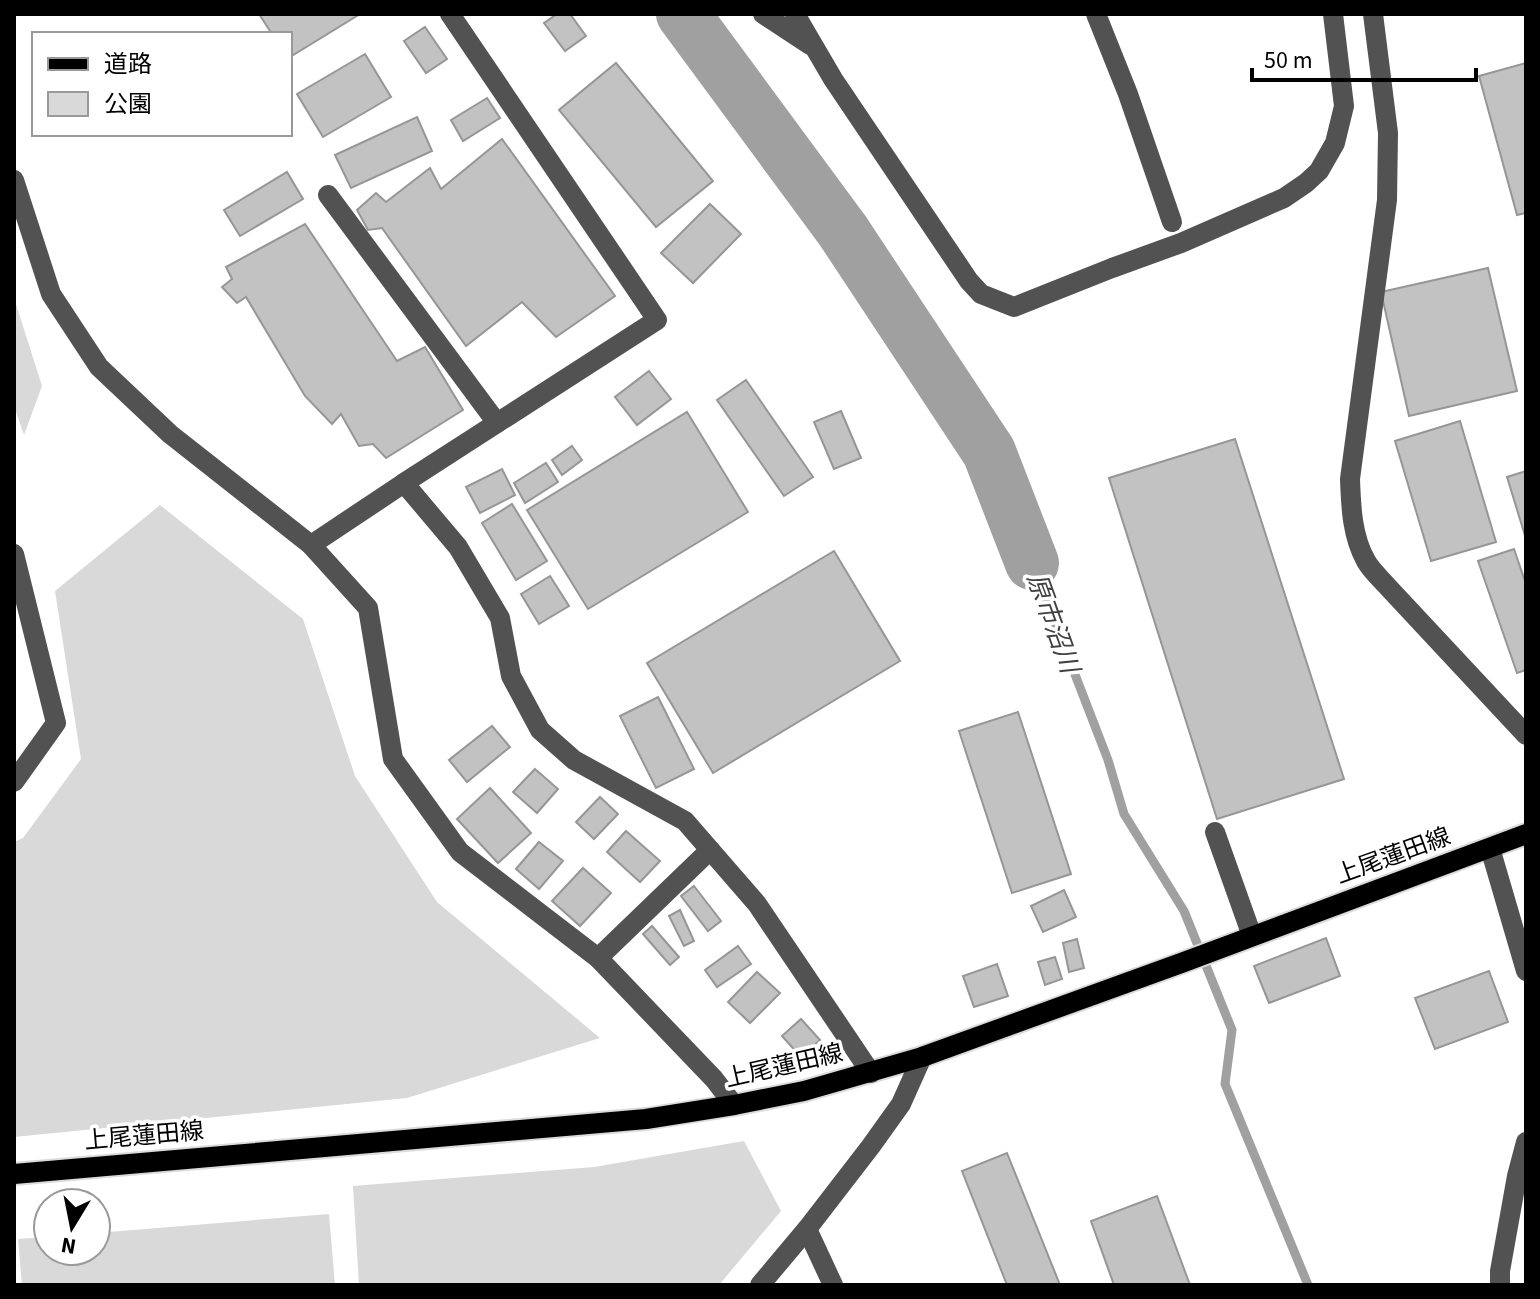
<svg xmlns="http://www.w3.org/2000/svg" width="1540" height="1299" font-family="'Source Sans 3','Noto Sans JP',sans-serif">
<style>
.green{fill:#d9d9d9}
.lines{fill:none;stroke-linecap:round;stroke-linejoin:round}
.stream{stroke:#a0a0a0;stroke-width:9}
.river{stroke:#a0a0a0;stroke-width:54}
.building{fill:#c2c2c2;stroke:#969696;stroke-width:2}
.major-casing{stroke:#dbdbdb;stroke-width:24}
.minor{stroke:#525252;stroke-width:20}
.major{stroke:#000;stroke-width:20}
.labels{text-anchor:middle;dominant-baseline:central;stroke-width:7;stroke-linejoin:round;paint-order:stroke}
.street-label{font-size:24px;fill:#000;stroke:#fff}
.water-label{font-size:26px;font-style:italic;fill:#414141;stroke:#fff}
</style>
<rect width="100%" height="100%" fill="#fff"/>
<g class="green">
<polygon points="14,298 42,386 24,435 14,406"/>
<polygon points="160,505 303,619 355,776 437,902 600,1038 407,1098 14,1137 14,842 23,838 81,759 55,591"/>
<polygon points="744,1141 781,1211 719,1285 359,1285 353,1186 594,1167"/>
<polygon points="329,1214 335,1285 22,1285 18,1239 48,1237 48,1251 96,1251 96,1233"/>
</g>
<g class="lines">
<polyline class="stream" points="1032,563 1108,760 1124,814 1184,911 1232,1030 1225,1084 1308,1285"/>
<polyline class="river" points="683,14 843,231 989,452 1032,563"/>
</g>
<g class="building">
<polygon points="259,14 360,14 290,57 290,34 272,34"/>
<polygon points="557,14 570,14 586,36 565,51 544,23"/>
<polygon points="425,27 447,59 426,73 404,41"/>
<polygon points="365,54 391,97 323,137 297,94"/>
<polygon points="616,63 713,181 656,227 559,110"/>
<polygon points="1526,63 1526,213 1517,215 1479,76"/>
<polygon points="487,98 500,118 463,141 451,120"/>
<polygon points="417,117 432,151 351,188 335,155"/>
<polygon points="502,139 615,296 556,337 522,302 466,346 382,228 368,230 357,210 376,193 386,202 430,168 441,189"/>
<polygon points="287,172 303,199 240,236 224,210"/>
<polygon points="710,204 741,234 693,283 661,253"/>
<polygon points="305,224 397,361 425,347 463,410 386,458 373,444 359,446 341,414 332,424 305,396 246,297 237,303 222,287 232,279 226,267"/>
<polygon points="1488,268 1517,391 1409,416 1381,292"/>
<polygon points="649,371 671,399 637,425 615,397"/>
<polygon points="746,380 813,477 784,496 717,400"/>
<polygon points="841,411 861,458 834,469 814,422"/>
<polygon points="687,412 748,512 588,609 527,510"/>
<polygon points="1460,421 1496,542 1431,561 1395,441"/>
<polygon points="1235,439 1344,779 1217,819 1109,478"/>
<polygon points="572,446 582,460 562,475 552,460"/>
<polygon points="546,463 558,482 525,503 514,483"/>
<polygon points="502,469 515,495 480,513 466,487"/>
<polygon points="1526,471 1526,539 1507,477"/>
<polygon points="512,504 547,561 516,580 482,523"/>
<polygon points="1514,549 1526,584 1526,670 1517,673 1478,561"/>
<polygon points="834,551 900,661 713,773 647,663"/>
<polygon points="550,576 569,606 539,624 521,594"/>
<polygon points="658,697 694,769 656,788 620,716"/>
<polygon points="1018,712 1071,874 1012,893 959,731"/>
<polygon points="492,726 510,747 467,782 449,760"/>
<polygon points="535,769 558,789 537,813 513,792"/>
<polygon points="490,788 531,833 498,863 457,819"/>
<polygon points="600,797 618,814 594,839 576,822"/>
<polygon points="626,831 660,861 640,882 607,852"/>
<polygon points="539,842 563,861 539,889 516,869"/>
<polygon points="583,868 611,893 580,926 552,901"/>
<polygon points="694,886 721,921 708,931 681,896"/>
<polygon points="1064,890 1076,917 1043,932 1031,906"/>
<polygon points="680,910 694,941 684,946 669,916"/>
<polygon points="652,926 679,957 670,965 643,934"/>
<polygon points="1326,938 1340,976 1269,1003 1254,966"/>
<polygon points="1077,939 1084,968 1069,972 1063,943"/>
<polygon points="738,946 751,964 717,987 705,970"/>
<polygon points="1055,957 1062,979 1045,985 1038,962"/>
<polygon points="997,964 1008,996 974,1007 963,976"/>
<polygon points="1489,971 1508,1022 1435,1049 1415,998"/>
<polygon points="757,972 780,993 750,1023 728,1002"/>
<polygon points="801,1019 820,1040 801,1057 782,1036"/>
<polygon points="1007,1153 1060,1285 1007,1285 962,1171"/>
<polygon points="1157,1196 1190,1285 1114,1285 1091,1221"/>
</g>
<g class="lines">
<g class="major-casing">
<polyline id="major" points="14,1174 646,1119 734,1105 804,1091 922,1057 1184,962 1526,834"/>
</g>
<g class="minor">
<polyline points="763,14 810,45"/>
<polyline points="795,14 833,79 969,281 981,294 1014,307 1112,268 1181,243 1284,198 1306,183 1319,171 1335,143 1344,106 1333,14"/>
<polyline points="1096,14 1128,94 1172,222"/>
<path d="M1373,14l15,119 -1,67 -37,279c1,28 2,57 16,82 5,9 14,17 21,25l139,149"/>
<polyline points="14,180 51,294 99,367 170,434 311,545 368,608 393,759 460,852 598,958 714,1079 734,1105"/>
<polyline points="328,195 497,423"/>
<polyline points="404,483 657,320 450,14"/>
<polyline points="311,545 404,483 458,547 500,618 511,676 540,730 574,760 685,821 757,904 871,1073"/>
<polyline points="14,554 56,723 14,782"/>
<polyline points="1215,832 1252,936"/>
<polyline points="1490,848 1526,971"/>
<polyline points="598,958 710,850"/>
<polyline points="807,1229 833,1285"/>
<polyline points="760,1285 807,1229 871,1146 901,1104 922,1057"/>
<polyline points="1500,1285 1500,1271 1517,1176 1526,1142"/>
</g>
<use href="#major" class="major"/>
</g>
<g class="labels">
<g class="street-label">
<text transform="translate(1393 856) rotate(-20)">上尾蓮田線</text>
<text transform="translate(784 1066) rotate(-13)">上尾蓮田線</text>
<text transform="translate(144 1136) rotate(-5)">上尾蓮田線</text>
</g>
<g class="water-label">
<text transform="translate(1053 623) rotate(70)">原市沼川</text>
</g>
</g>
<rect width="1540" height="1299" fill="none" stroke="#000000" stroke-width="32"/>
<rect x="32" y="32" width="260" height="104" fill="#ffffff" stroke="#999999" stroke-width="2"/>
<rect x="48" y="58" width="40" height="12" fill="#000000" stroke="#999999" stroke-width="2"/>
<text x="104" y="72" font-size="24" fill="#000000">道路</text>
<rect x="48" y="92" width="40" height="24" fill="#d9d9d9" stroke="#999999" stroke-width="2"/>
<text x="104" y="112" font-size="24" fill="#000000">公園</text>
<g transform="translate(72 1227) rotate(190)"><circle r="38" fill="#ffffff" stroke="#999999" stroke-width="2"/>
<path d="M0-6L14 30L0 20L-14 30Z" fill="#000000"/>
<text y="-12" font-size="22" font-weight="bold" text-anchor="middle" fill="#000000">N</text>
</g>
<path d="M1252 68v12h224v-12" fill="none" stroke="#000000" stroke-width="4"/>
<text x="1264" y="68" font-size="24" fill="#000000" stroke="#ffffff" stroke-width="6" paint-order="stroke">50 m</text>
</svg>
